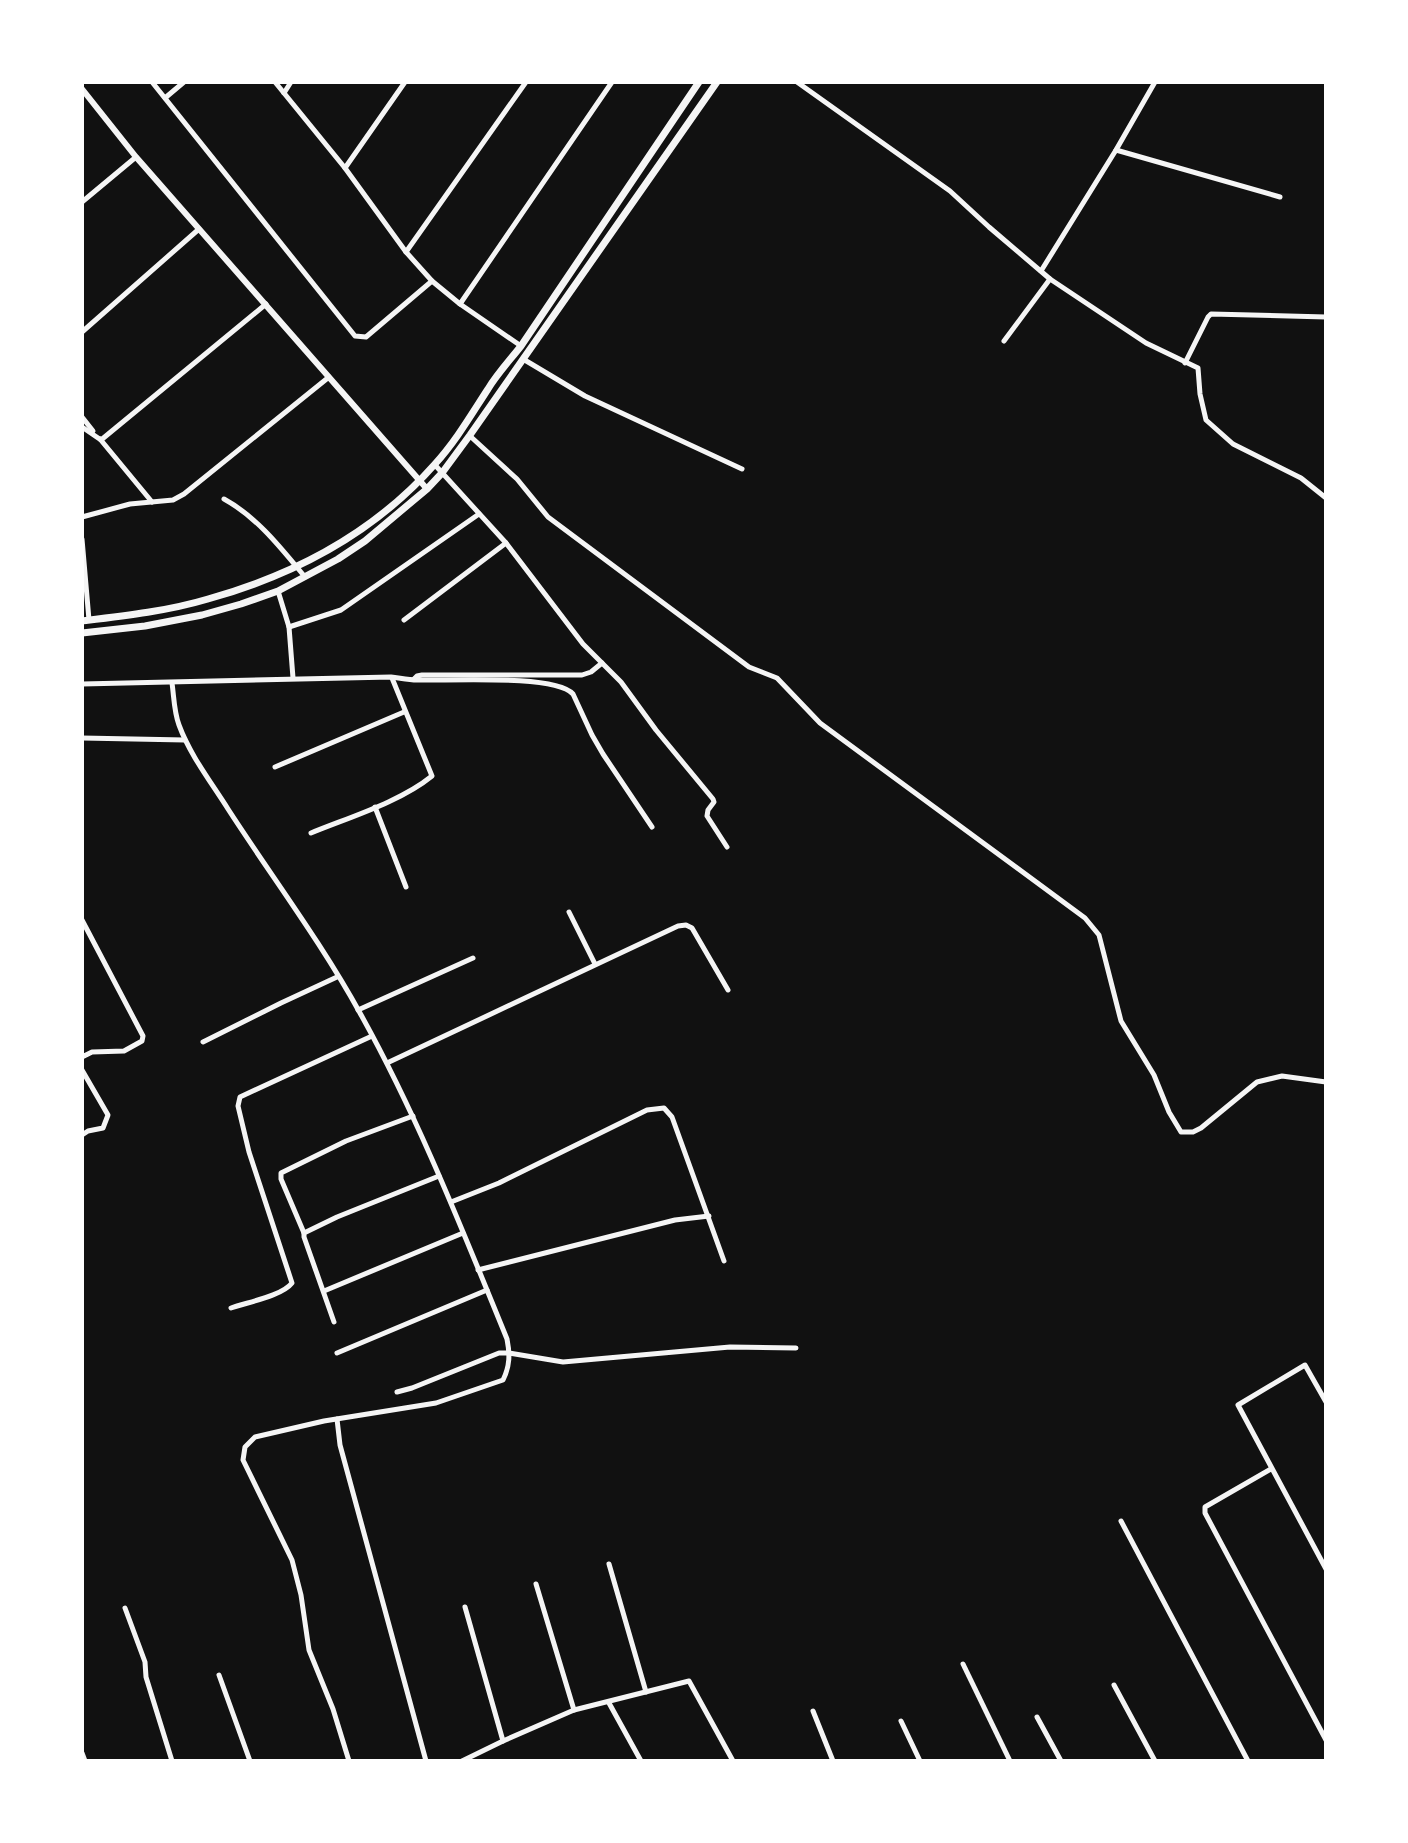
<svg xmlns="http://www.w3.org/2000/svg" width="1408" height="1843" font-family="'Asap Condensed',sans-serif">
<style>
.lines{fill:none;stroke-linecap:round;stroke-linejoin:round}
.minor{stroke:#f5f5f5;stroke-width:5}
.tertiary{stroke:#f5f5f5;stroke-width:6}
.secondary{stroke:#f5f5f5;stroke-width:7}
</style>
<rect width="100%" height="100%" fill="#111"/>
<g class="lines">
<g class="minor">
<polyline points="152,82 355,336 366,337 432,281"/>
<polyline points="275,82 345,168 406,252 432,281 460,304 521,346"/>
<polyline points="797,82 950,191 989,227 1050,279 1146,343 1198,368 1200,394 1206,420 1233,444 1301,478 1326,498"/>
<polyline points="284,93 291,82"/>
<polyline points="165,98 184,82"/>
<polyline points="1116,150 1280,197"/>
<polyline points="345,168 405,82"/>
<polyline points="82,202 136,157"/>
<polyline points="406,252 526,82"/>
<polyline points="1041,271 1116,150 1155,82"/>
<polyline points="460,304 612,82"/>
<polyline points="82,332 199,229"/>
<polyline points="1004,341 1050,279"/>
<polyline points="523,359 585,396 742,469"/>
<polyline points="1185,363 1208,317 1211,314 1326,317"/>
<polyline points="82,417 93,431"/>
<polyline points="82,427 101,440 266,304"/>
<polyline points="470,436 517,479 548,517 749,667 777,678 820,723 1085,918 1099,935 1121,1021 1154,1075 1169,1112 1181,1132 1193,1132 1201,1128 1257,1082 1282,1076 1326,1082"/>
<polyline points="100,439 152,502"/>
<polyline points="435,465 506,543 583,644 621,682 656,730 713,799 714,802 708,810 707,816 727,847"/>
<path d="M224,499c33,18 57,49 81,78"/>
<polyline points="82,517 130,504 173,500 184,494 329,377"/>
<polyline points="82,539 89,620"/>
<polyline points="278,591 289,627 293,678"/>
<polyline points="404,620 506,543"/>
<polyline points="289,627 341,610 479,514"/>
<polyline points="414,679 417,676 422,675 582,675 591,672 602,663"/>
<path d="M172,683c2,14 2,29 7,42 11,30 32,57 49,84 44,68 93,133 132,204 58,104 102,216 147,326 3,15 3,27 -4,41l-67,23 -112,18 -69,16 -10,10 -2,13 49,100 9,35 8,55 24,59 16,52"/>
<path d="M82,684l309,-7c9,1 17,3 26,3 30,1 138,-6 156,14l19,41 11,19 49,73"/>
<polyline points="82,738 185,740"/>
<polyline points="275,767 404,712"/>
<polyline points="375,807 406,887"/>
<path d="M311,833c39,-16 89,-31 121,-57l-40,-98"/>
<polyline points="569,912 595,964"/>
<polyline points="82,920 143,1036 142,1041 124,1051 92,1052 82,1057"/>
<polyline points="358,1010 473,958"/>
<polyline points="203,1042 281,1003 337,977"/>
<polyline points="387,1063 678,926 686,925 692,928 728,990"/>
<polyline points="82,1070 108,1115 103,1128 88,1131 82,1135"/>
<polyline points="451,1202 499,1183 647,1110 664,1108 672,1117 724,1261"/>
<polyline points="304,1233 281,1179 281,1173 346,1141 413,1116"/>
<polyline points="478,1270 675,1220 709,1216"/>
<polyline points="324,1291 463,1233"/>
<path d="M231,1308c17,-6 51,-12 61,-25l-43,-131 -11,-46 2,-9 132,-61"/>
<polyline points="334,1322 304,1237 304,1233 337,1217 439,1176"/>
<polyline points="337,1353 487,1290"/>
<polyline points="397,1392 412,1388 499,1353 509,1353 563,1362 730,1347 796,1348"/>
<polyline points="1326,1402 1305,1365 1238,1405 1326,1569"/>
<polyline points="337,1419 340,1445 426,1761"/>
<polyline points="1271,1469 1205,1507 1205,1513 1326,1740"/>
<polyline points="1121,1521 1248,1761"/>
<polyline points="609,1564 646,1692"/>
<polyline points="536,1584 574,1710"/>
<polyline points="465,1607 503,1741"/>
<polyline points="125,1608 145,1662 146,1677 172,1761"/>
<polyline points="963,1664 1010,1761"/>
<polyline points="219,1675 250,1761"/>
<polyline points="1114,1685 1155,1761"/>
<polyline points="609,1703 641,1761"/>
<polyline points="813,1711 833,1761"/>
<polyline points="1037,1717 1061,1761"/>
<polyline points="901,1721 920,1761"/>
<polyline points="82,1753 85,1761"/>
<polyline points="462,1761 503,1741 574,1710 689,1681 733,1761"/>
</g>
<polyline class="tertiary" points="82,89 136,157 427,489"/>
<g class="secondary">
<path d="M82,621c42,-5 86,-10 126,-22 86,-24 167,-67 227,-135 21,-23 36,-49 53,-75 9,-15 22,-29 33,-43l178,-264"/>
<polyline points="82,633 145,626 202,615 241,604 278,591 338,559 365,541 427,489 442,473 470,435 717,82"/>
</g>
</g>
<rect width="1408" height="1843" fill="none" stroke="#ffffff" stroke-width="168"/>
</svg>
